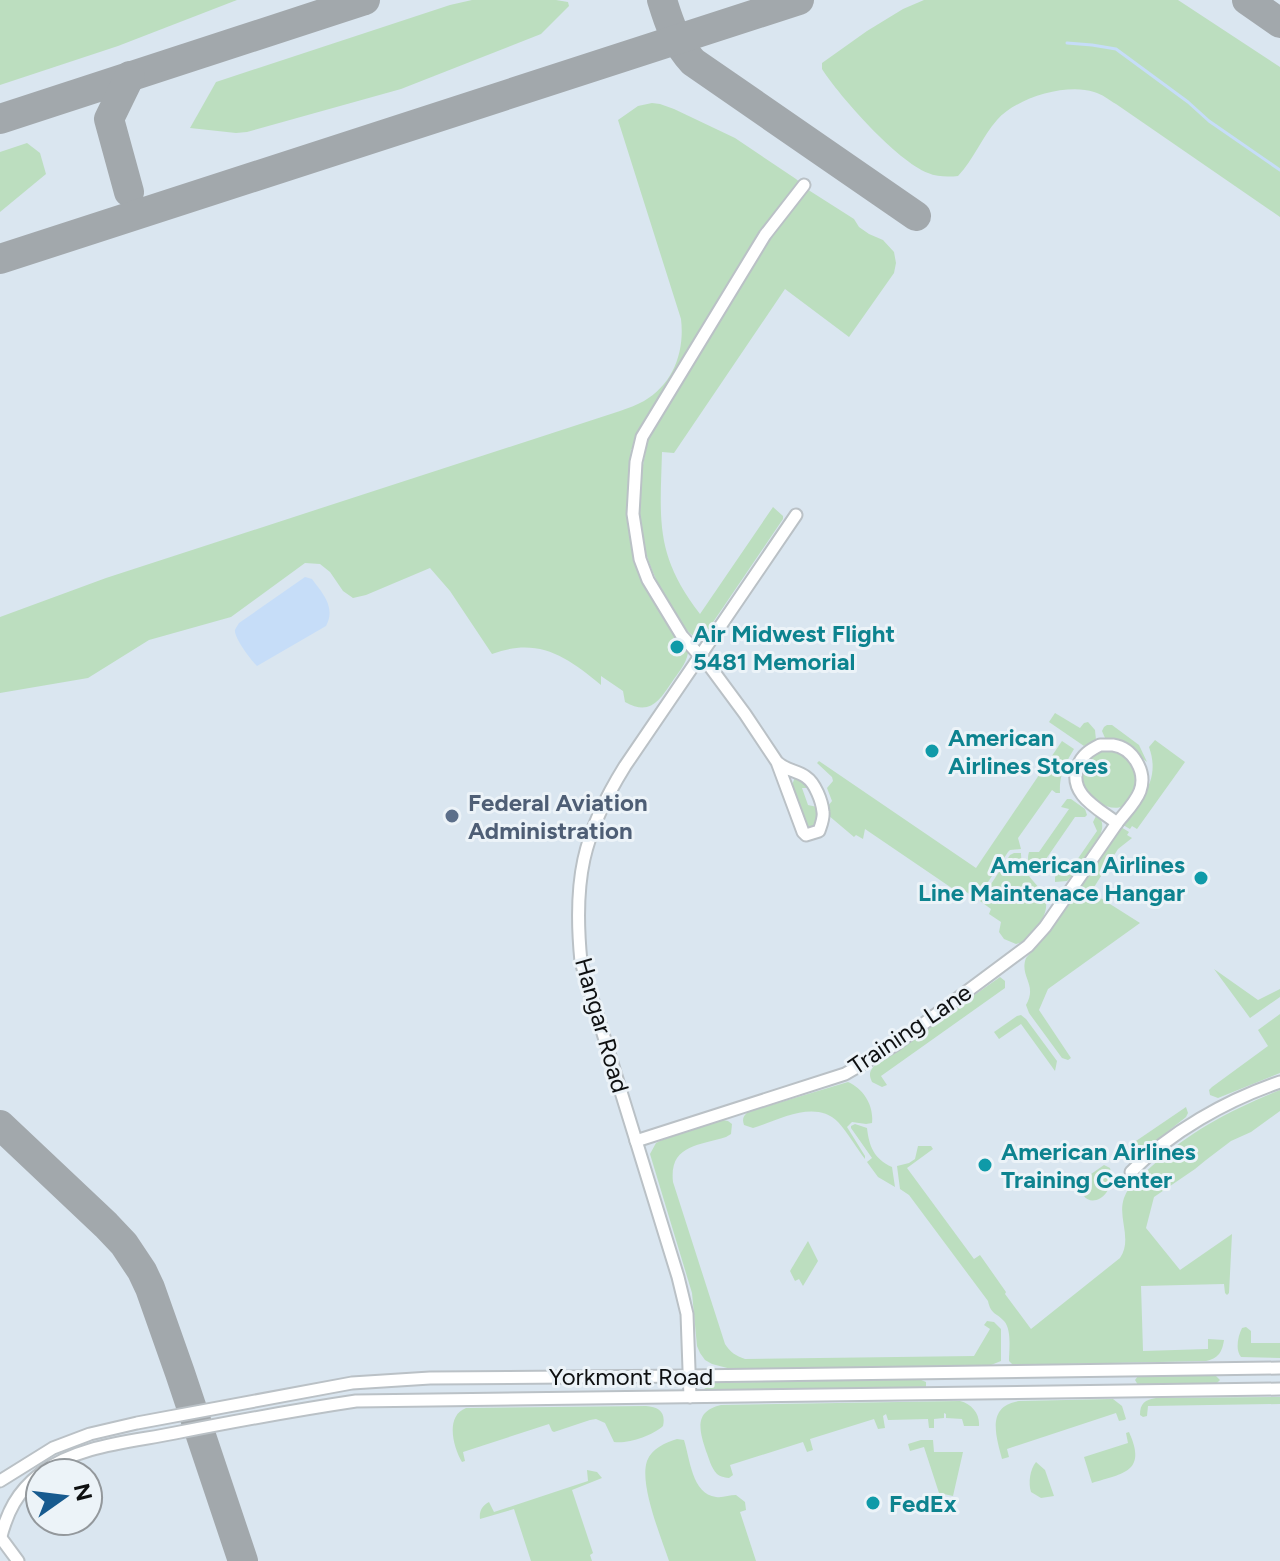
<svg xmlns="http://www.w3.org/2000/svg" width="1280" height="1561" font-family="Figtree,sans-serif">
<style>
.built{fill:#dae6f0;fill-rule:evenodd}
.green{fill:#bcdebf}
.water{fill:#c6ddf8}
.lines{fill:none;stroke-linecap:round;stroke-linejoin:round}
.stream{stroke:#c6ddf8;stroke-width:3}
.taxiway{stroke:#a2a8ac;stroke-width:30}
.minor-casing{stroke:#bac1c6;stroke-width:15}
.minor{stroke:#fff;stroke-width:11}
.culture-dot{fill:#0f9aa8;stroke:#ecf3f8;stroke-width:3}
.service-dot{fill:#5c6f8a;stroke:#ecf3f8;stroke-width:3}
.labels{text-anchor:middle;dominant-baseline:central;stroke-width:6;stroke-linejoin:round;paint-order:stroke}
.culture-label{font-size:24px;font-weight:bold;fill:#0d838f;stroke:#ecf3f8;text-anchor:start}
.service-label{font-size:24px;font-weight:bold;fill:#4e5e75;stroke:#ecf3f8;text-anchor:start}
.street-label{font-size:24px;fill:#0e1011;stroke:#ecf3f8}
</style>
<rect width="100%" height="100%" fill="#ecf3f8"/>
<path class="built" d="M0,0h1280v1561h-1280zM40,1473h48v48h-48z"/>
<g class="green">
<polygon points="0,0 237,0 118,46 0,85"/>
<polygon points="472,0 556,0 568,2 569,6 541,34 401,89 247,132 236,133 190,128 216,82 450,5"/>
<path d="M924,0h254l102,67v150l-164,-113c-7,-4 -14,-10 -22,-12 -28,-9 -78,6 -97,28 -15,17 -23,39 -39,56 -9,1 -21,1 -30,-3 -31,-12 -88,-76 -106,-104v-6l45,-32 36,-22z"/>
<path d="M652,103l8,1 14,5 61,29 61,41 14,12 44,28 5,8 10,7 14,6 11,12 2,11 -2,10 -45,64 -64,-48 -111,164 -12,-1c-2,70 -7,103 38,162l73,-107 10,9v3l-80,118 -4,2c-14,-6 -20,-20 -28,-33 -33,-52 -38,-96 -25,-156l-15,-1 -3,41v25l4,30 4,17 52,91c-2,11 -10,20 -16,29 -13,19 -22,34 -47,20l-2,-11 -22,-15v9c-35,-29 -63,-48 -109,-31l-42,-63 -20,-23 -64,27 -13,3 -10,-7 -13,-19 -10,-8 -15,-1 -74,54 -82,23 -61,38 -88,15v-76l106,-39 514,-167c8,-3 17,-6 24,-10 29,-17 41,-49 37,-82l-63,-199 20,-14z"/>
<polygon points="27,143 40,153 46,174 0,212 0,152"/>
<polygon points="1055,713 1080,728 1084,723 1088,722 1095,730 1096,740 1084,746 1049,722"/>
<path d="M1107,725h5l27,20 8,17c-15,-12 -19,-22 -42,-24l-3,-7 2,-4z"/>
<path d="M1155,740l30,22 -48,67 -5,-3 -2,3 -7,-4c18,-27 38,-44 26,-78z"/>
<path d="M1062,741l12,8c-9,15 -15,26 -14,44h-4l-4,-3 -34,48 3,11 -11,1 -2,2 -30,45 -3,1 -10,-7 -3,4 -97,-66 -2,10 -7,-4 -2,2 -26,-22v-9l4,-5 -5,-13 6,-7 -1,-4 -15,-14 2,-2 157,107z"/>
<path d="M1109,750c25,6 37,31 19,52 -11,14 -35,0 -43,-12 -12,-20 4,-38 24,-40z"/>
<path d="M795,777l13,6v5h-6l6,17 9,2c1,8 3,21 -8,21l-4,-4 -13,-39z"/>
<path d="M1067,799h4l14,10 2,6 -2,2h-10l-29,42 4,10 -3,3c-13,2 -22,-7 -18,-20h10l30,-43 -8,-2z"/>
<path d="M1096,816l4,1c3,7 3,11 0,18l-28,41 -5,5 -12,1v-5l3,-5 10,1 29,-42 -4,-9z"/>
<path d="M1121,827l8,5 -2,3 5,3 -14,11 -27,43 49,31 -92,66 -9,21 32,48 -3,2 -6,-2 -33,-45 -3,-8c12,-21 -7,-28 0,-47l23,-25z"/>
<path d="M1014,853h7c-1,33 45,37 15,75 -7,8 -10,14 -20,16l-12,-5 -5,-7 2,-10 -12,-8 2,-5 -11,-8 30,-46z"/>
<polygon points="1214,969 1258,1000 1280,989 1280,997 1250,1018"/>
<path d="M1000,977l5,4v7l-124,88 6,9 -5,2 -10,-5c-3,-7 -3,-10 2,-16z"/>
<polygon points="1280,1014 1280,1073 1218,1098 1210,1095 1209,1090 1212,1087 1268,1046 1258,1030"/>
<polygon points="1021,1015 1026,1019 1057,1061 1055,1071 1021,1024 999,1039 994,1032 1017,1016"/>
<path d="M848,1082c16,7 26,24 24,41l-6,1 -14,-2 -5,5 18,29v3c-9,-12 -17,-26 -27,-37 -23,-23 -59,-2 -85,6l-9,-3c-2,-6 -1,-9 4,-13z"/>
<path d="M1280,1090v21l-29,21 -20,9 -25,19 -11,9 -41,28 -8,31 34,42 52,-36 -3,59 -2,2 -2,-2 -1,-9 -83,2 2,65 65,-2v-10l16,1c-2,12 -5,18 -18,21l-193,4 -4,-4c0,-11 3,-31 -5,-40 -8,-9 -13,-6 -16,-20l-79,-106 -9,-6 -3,-23 12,-3 6,-4 3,-13h13l2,3 -26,19 67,91 6,-4 26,37 -1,2 26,35 89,-71c13,-19 -3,-40 4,-60 5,-14 18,-23 28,-32 38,-35 81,-57 128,-76z"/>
<polygon points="1186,1107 1188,1113 1186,1117 1147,1148 1141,1150 1134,1148 1136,1141"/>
<path d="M723,1120l5,1 4,3 -1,10 -5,3c-28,9 -57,8 -53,45l52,162c5,8 11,12 20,15l229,-3 16,-27 -6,-4 3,-4 7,1 7,7v32l-10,4 -256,5 -23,-6 -7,-4 -5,-7 -3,-7 -5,-53 -42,-139 6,-11 6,-3z"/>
<path d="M855,1124l12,4c2,18 7,31 25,39l3,20 -17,-10 -11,-15 5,-4 -21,-30v-2z"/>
<path d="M1104,1165l6,3c8,34 -32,46 -29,13z"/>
<polygon points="808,1241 818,1261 803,1286 799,1279 795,1281 790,1271"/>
<path d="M1246,1327l5,4v12h29v15l-39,-1c-6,-7 -3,-21 1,-29z"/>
<polygon points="1138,1376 1216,1376 1220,1380 1216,1384 1138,1385 1135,1380"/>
<polygon points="919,1379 926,1382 926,1388 714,1392 707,1390 703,1387 703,1384 713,1383"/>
<path d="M1280,1397v7l-132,2 -1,10 -4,1 -3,-2c0,-12 5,-15 16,-17z"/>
<path d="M1113,1399l9,7 4,13 -2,1 -5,1 -3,-8 -109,36 2,8 -7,2c-6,-23 -16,-53 17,-58z"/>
<path d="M960,1401c12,3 20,13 19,25h-15l-2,-7 -16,-1v-4l-2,-1v5l-10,1v9h-5l-1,-9 -40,1 -2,-6 -3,2 2,12 -7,1 -4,-10 -64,20 3,11 -6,2 -4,-10 -73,23 3,10 -4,3c-6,-1 -8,-1 -12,-4 -6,-6 -8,-16 -11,-23 -7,-21 -12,-40 15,-46z"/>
<path d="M646,1406c13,1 20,6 17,20 -11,10 -35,18 -49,16l-9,-19 -9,-4 -6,1 -36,12 -2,-1 -3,-7 -86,28 2,9 -3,1c-9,-15 -17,-46 4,-54z"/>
<path d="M1129,1432c18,40 -5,41 -37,51l-8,-26 44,-14 -2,-10z"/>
<path d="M677,1439l7,1c6,19 8,54 32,57 7,1 13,-2 20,-2l9,7 1,8 -6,2 16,49h-87c-8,-24 -30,-77 -22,-100 5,-13 18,-18 30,-22z"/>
<polygon points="921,1440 933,1440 934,1452 963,1452 953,1496 939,1493 924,1447 910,1451 908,1444"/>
<path d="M1036,1462l9,8 9,26 -13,2 -10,-6c-3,-9 -1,-23 5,-30z"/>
<path d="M587,1470l10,2 5,6 -30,12 21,63 -3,2 2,6h-61l-17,-52 -34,10c-1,-8 2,-13 9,-17l5,10 94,-31z"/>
</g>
<path class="water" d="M305,577l7,2c11,15 24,28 14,47l-69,40c-6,-6 -23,-28 -22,-36 1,-3 3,-5 4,-7z"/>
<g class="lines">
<polyline class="stream" points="1067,43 1092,45 1116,49 1188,102 1209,121 1280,170"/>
<g class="taxiway">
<path d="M662,0c7,23 14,44 31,62l223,154"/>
<polyline points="1247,0 1280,23"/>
<polyline points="0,119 365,0"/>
<polyline points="129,192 109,119 130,76"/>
<polyline points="0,259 799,0"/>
<polyline points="0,1125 106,1225 124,1244 142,1271 150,1288 180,1373 243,1561"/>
</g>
<g class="minor-casing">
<g id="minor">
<path d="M1100,745c3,0 11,0 13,0 20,3 34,27 27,46 -4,11 -15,22 -23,32 -18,-14 -50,-29 -39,-57 4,-11 12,-16 22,-21z"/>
<path d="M777,762c9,9 20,8 29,15 9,6 16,24 17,35 1,6 -2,13 -4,19l-13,4 -3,-3 -26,-70 -32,-48 -34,-46 -29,-32 -34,-56 -8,-21 -7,-45 3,-52 6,-25 123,-202 39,-50"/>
<polyline points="636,1141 845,1074 895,1045 1028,946 1045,927 1117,823"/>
<path d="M1131,1172c39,-40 96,-72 149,-90"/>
<path d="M690,1397l-3,-83 -9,-37 -97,-315c-8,-81 1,-127 44,-196l171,-251"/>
<path d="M41,1473c37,-28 90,-31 134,-40 61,-12 121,-23 181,-32l924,-12"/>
<polyline points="0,1481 53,1448 90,1434 137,1423 352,1383 430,1378 690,1376 1280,1368"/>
<polyline points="1,1538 18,1561"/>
<path d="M0,1540c7,-28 17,-48 40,-66"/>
</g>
</g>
<use href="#minor" class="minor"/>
</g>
<g class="culture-dot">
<circle cx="677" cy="647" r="8"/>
<circle cx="932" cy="751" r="8"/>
<circle cx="1201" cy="878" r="8"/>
<circle cx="985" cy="1165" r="8"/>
<circle cx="873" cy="1503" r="8"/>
</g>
<circle class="service-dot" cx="452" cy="816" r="8"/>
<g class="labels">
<g class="culture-label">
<text x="693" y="633">Air Midwest Flight<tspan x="693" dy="28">5481 Memorial</tspan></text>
<text x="948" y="737">American<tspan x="948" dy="28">Airlines Stores</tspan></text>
<text x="1185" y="864" text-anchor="end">American Airlines<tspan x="1185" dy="28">Line Maintenace Hangar</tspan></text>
<text x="1001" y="1151">American Airlines<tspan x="1001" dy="28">Training Center</tspan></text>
<text x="889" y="1503">FedEx</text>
</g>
<g class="service-label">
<text x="468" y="802">Federal Aviation<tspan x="468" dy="28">Administration</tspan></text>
</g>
<g class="street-label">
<text transform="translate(602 1025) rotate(74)">Hangar Road</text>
<text transform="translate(910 1029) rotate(-34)">Training Lane</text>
<text x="631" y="1376">Yorkmont Road</text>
</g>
</g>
<g transform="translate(64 1497) rotate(76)"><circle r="38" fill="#ecf3f8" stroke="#93989c" stroke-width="2"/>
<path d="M0-6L14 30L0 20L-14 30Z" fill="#175a8f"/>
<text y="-12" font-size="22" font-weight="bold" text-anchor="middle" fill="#0e1011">N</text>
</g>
</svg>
